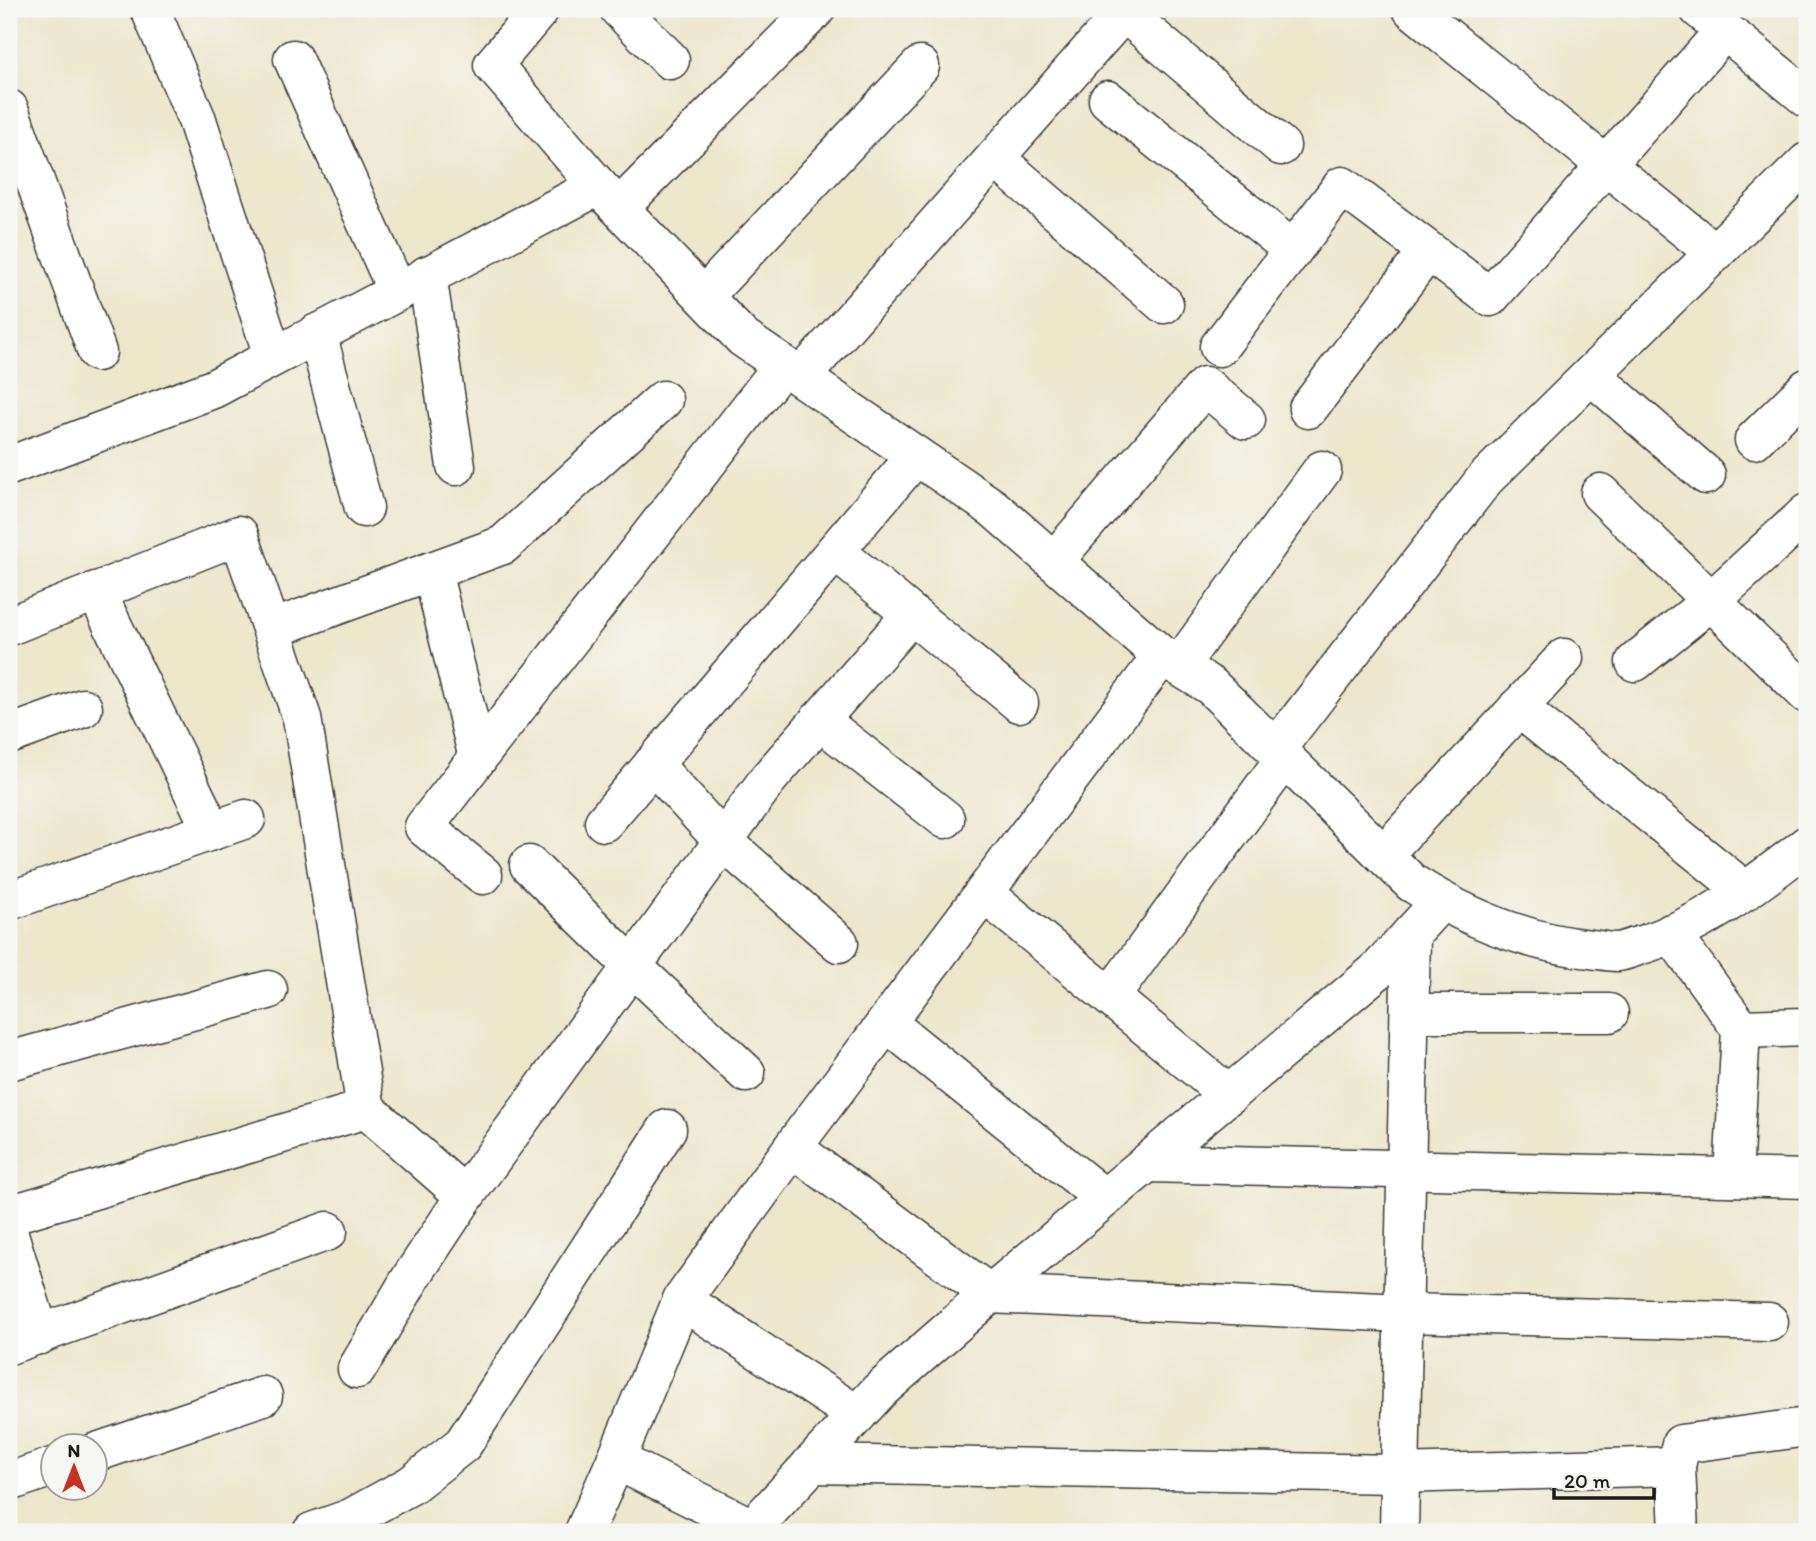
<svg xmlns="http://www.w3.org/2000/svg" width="1816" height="1541" font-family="Itim,sans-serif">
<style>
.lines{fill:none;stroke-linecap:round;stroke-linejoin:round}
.minor-casing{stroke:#3b3a36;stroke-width:41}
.minor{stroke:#fff;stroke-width:38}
</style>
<rect width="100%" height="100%" fill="#f6f6f2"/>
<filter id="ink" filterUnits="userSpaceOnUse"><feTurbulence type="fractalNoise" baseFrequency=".0143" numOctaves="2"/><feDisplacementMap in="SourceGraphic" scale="14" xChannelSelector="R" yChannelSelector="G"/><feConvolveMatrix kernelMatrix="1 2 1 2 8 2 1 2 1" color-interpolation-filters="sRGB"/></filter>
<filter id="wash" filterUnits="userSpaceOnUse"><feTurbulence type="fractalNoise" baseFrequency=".00686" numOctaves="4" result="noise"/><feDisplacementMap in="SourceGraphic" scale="28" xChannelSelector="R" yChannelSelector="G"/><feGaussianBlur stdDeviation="1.57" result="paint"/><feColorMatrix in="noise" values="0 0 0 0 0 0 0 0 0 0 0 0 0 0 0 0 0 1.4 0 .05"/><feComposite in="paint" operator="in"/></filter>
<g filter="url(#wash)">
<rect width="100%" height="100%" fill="#ece6cb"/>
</g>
<g filter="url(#ink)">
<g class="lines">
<g class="minor-casing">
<g id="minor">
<polyline points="150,9 197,120 273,356"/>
<polyline points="540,9 493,65 598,186"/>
<polyline points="619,9 670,60"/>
<polyline points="1120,9 1281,146"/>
<polyline points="1412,9 1715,253"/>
<polyline points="1699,9 1807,98"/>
<polyline points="293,59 397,291"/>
<polyline points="1108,100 1293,250"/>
<polyline points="9,109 97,352"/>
<polyline points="995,158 1164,304"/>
<polyline points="619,208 816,9"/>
<polyline points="427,275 456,466"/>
<polyline points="704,296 920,66"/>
<polyline points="317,333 364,508"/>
<polyline points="1219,347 1342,186 1490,297 1725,30"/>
<polyline points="1591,375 1706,475"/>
<polyline points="801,377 1124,12"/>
<polyline points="1308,409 1428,251"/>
<polyline points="1754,440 1807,388"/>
<path d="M9,466l204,-77 385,-203 145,152 250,170 169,148 49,30 201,197c54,34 116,60 179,66 9,1 18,3 27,3 6,-1 14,-4 20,-6 61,-17 120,-63 169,-101"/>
<polyline points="1600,493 1807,694"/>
<polyline points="835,551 1019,703"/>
<polyline points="1054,561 1205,386 1246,420"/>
<polyline points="432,571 478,758"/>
<polyline points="96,591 212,831"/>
<polyline points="9,626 239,535 302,718 366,1109"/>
<polyline points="272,629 503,545 663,400"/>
<polyline points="1635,662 1711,601 1807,513"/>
<polyline points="1179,666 1322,470"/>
<polyline points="1518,707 1744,890"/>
<polyline points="819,720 945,819"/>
<polyline points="9,735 83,708"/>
<polyline points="1276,749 1485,479 1807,162"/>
<polyline points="653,764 723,841 839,943"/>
<polyline points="604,822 916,456"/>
<polyline points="1383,855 1564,658"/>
<polyline points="529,865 632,966 746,1073"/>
<polyline points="483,875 424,827 783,365"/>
<polyline points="984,893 1229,1095"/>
<polyline points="9,901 246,819"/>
<polyline points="1671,933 1741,1029 1733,1177"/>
<polyline points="1110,997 1285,758"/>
<polyline points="1410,1013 1609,1013"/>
<polyline points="887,1023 1104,1198"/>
<polyline points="1741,1029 1807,1027"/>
<polyline points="9,1061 268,990"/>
<polyline points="793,1148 990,1294 1404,1313 1769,1322"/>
<polyline points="1147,1163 1807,1179"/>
<polyline points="465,1196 769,778 911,615"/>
<polyline points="9,1215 366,1109 465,1196 412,1276 357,1369"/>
<polyline points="9,1234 40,1335"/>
<polyline points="682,1300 857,1415"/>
<polyline points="9,1345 328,1231"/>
<polyline points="94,1453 263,1396"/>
<polyline points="616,1460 752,1528"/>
<polyline points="811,1464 1400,1474 1676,1466"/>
<polyline points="9,1482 52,1467"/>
<polyline points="312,1532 351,1518 411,1485 463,1444 667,1129"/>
<polyline points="584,1532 616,1460 682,1300 801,1136 1162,656"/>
<polyline points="749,1532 879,1391 990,1294 1378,970 1441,901"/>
<polyline points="1399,1532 1411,934"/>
<polyline points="1679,1532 1676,1466 1681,1444 1807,1427"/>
</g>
</g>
<use href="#minor" class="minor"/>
</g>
</g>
<rect width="1816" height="1541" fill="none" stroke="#f6f6f2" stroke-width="35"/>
<g transform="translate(74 1467)"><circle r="33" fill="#f6f6f2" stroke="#9f9f9c" stroke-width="2"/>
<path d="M0-5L12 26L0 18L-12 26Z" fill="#c8321e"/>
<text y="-10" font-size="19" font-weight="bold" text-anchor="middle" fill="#1c1c1c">N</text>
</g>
<path d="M1554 1488v10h100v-10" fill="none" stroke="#1c1c1c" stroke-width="3.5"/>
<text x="1564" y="1488" font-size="21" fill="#1c1c1c" stroke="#f6f6f2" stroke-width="5" paint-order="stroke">20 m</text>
</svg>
